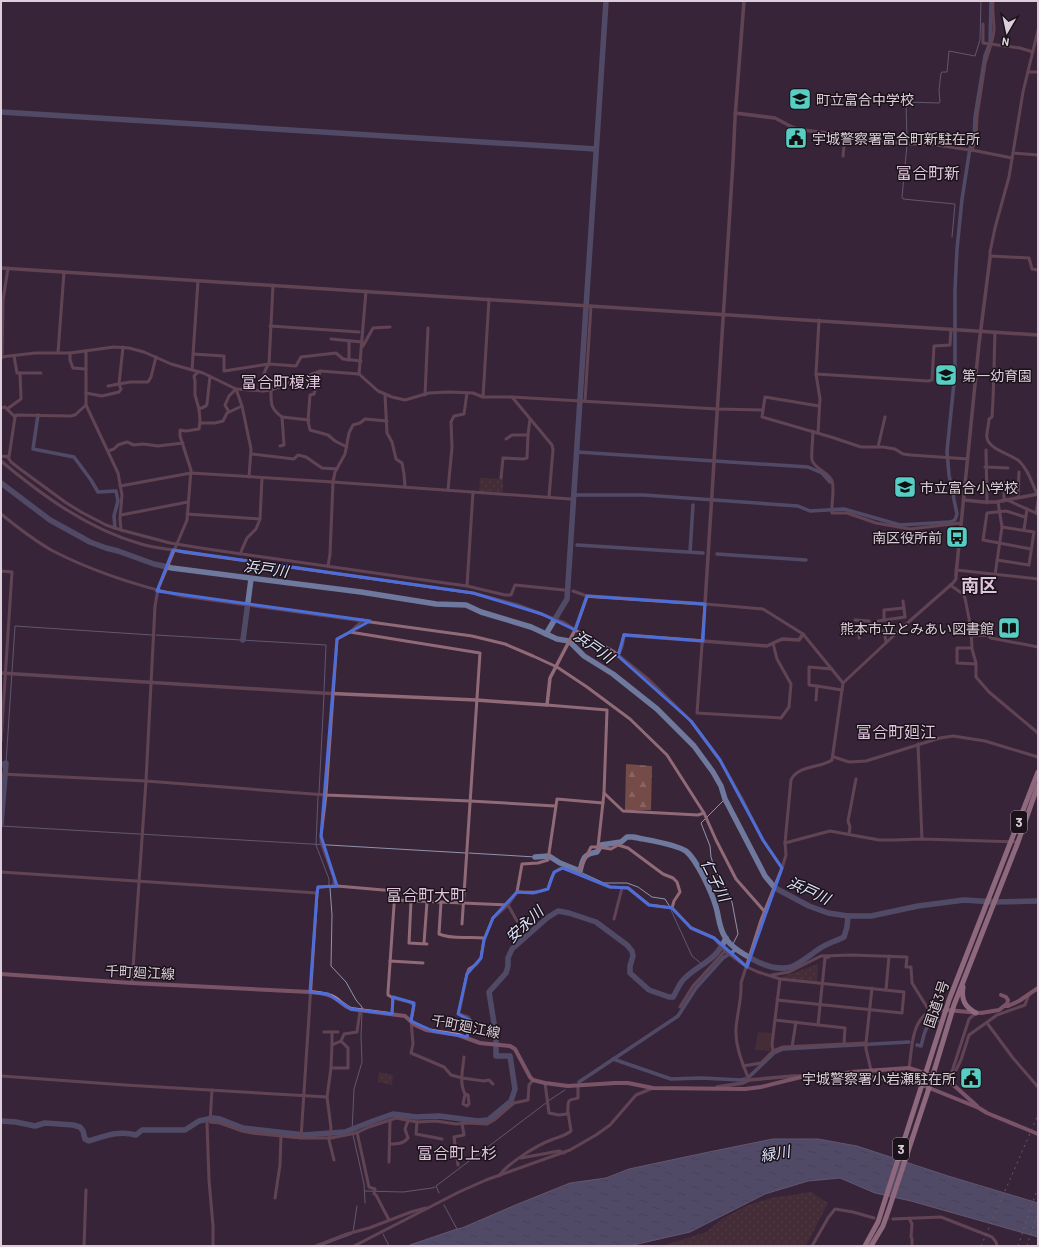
<svg xmlns="http://www.w3.org/2000/svg" width="1039" height="1247" font-family="Barlow,'Noto Sans JP',sans-serif">
<style>
.grass{fill:#523835}
.forest{fill:url(#forest-firs)}
.park{fill:url(#park-dots)}
.water{fill:url(#water-ripples);stroke:#9093b0}
.lines{fill:none;stroke-linecap:round;stroke-linejoin:round}
.stream{stroke:#9093b0;stroke-width:1}
.canal{stroke:#6f799e;stroke-width:3.5}
.river{stroke:#6f799e;stroke-width:5.5}
.minor-tunnel{stroke:#513e50;stroke-width:3;stroke-dasharray:3 1.5;stroke-linecap:butt}
.minor{stroke:#916a77;stroke-width:3}
.tertiary{stroke:#916a77;stroke-width:3.5}
.secondary{stroke:#c98ca1;stroke-width:4}
.trunk{stroke:#f7bbd0;stroke-width:5}
.rail{stroke:#a292a1;stroke-width:1;stroke-dasharray:2 4;stroke-linecap:butt}
.marked{fill:none;stroke:#4d6ed9;stroke-width:3;stroke-linejoin:round}
.labels{text-anchor:middle;dominant-baseline:central;stroke-width:3;stroke-linejoin:round;paint-order:stroke}
.shield{fill:#1b121a;stroke:#a296a1;stroke-width:1}
.shield-label{font-size:13px;font-weight:bold;fill:#dccfdb}
.poi-label{font-size:14px;fill:#dccfdb;stroke:#1b121a;text-anchor:start}
.street-label{font-size:14px;fill:#dccfdb;stroke:#1b121a}
.water-label{font-size:15px;font-style:italic;fill:#dce4fd;stroke:#1b121a}
.quarter-label{font-size:16px;fill:#dfc5dd;stroke:#1b121a}
.district-label{font-size:18px;font-weight:bold;fill:#dfc5dd;stroke:#1b121a}
</style>
<defs>
<pattern id="forest-firs" width="22" height="20" patternUnits="userSpaceOnUse"><rect width="22" height="20" fill="#744b47"/><path d="M5 1l3.5 6h-7zM16 11l3.5 6h-7z" fill="#876461"/></pattern>
<pattern id="park-dots" width="8" height="8" patternUnits="userSpaceOnUse"><rect width="8" height="8" fill="#523835"/><path d="M2 2h.1M6 6h.1" fill="none" stroke="#6a5452" stroke-width="1.8" stroke-linecap="round"/></pattern>
<pattern id="water-ripples" width="26" height="14" patternUnits="userSpaceOnUse"><rect width="26" height="14" fill="#6f799e"/><path d="M2 4q2-2 4 0t4 0M15 11q2-2 4 0t4 0" fill="none" stroke="#5f647e"/></pattern>
</defs>
<rect width="100%" height="100%" fill="#392538"/>
<polygon class="grass" points="758,1032 772,1033 770,1051 755,1050"/>
<polygon class="forest" points="626,764 652,766 651,810 625,810"/>
<g class="park">
<polygon points="480,478 503,479 503,492 479,492"/>
<polygon points="818,964 817,982 779,978"/>
<polygon points="379,1072 393,1075 392,1085 378,1082"/>
<polygon points="811,1192 828,1203 806,1246 662,1246 706,1232 722,1219 746,1206 771,1198"/>
</g>
<polygon class="water" points="773,1139 818,1139 857,1146 948,1176 1038,1203 1038,1237 911,1201 875,1193 840,1178 808,1181 765,1194 690,1232 629,1246 407,1246 457,1229 462,1228 513,1206 570,1183 606,1178 629,1169 704,1153"/>
<g class="lines">
<g class="stream">
<polyline points="907,142 906,102 939,103 940,102 939,90 941,73 942,72 947,72 949,51 975,56 980,40 981,1"/>
<polyline points="907,145 902,197 903,199 955,204 952,237"/>
<polyline points="156,635 326,645 324,691"/>
<polyline points="6,763 15,626 152,635"/>
<polyline points="319,793 324,694"/>
<polyline points="318,796 316,845 329,879 329,885"/>
<polyline points="725,799 701,823 710,846 711,857 715,870 728,894 732,902 738,934 732,946"/>
<polyline points="1,826 466,853"/>
<polyline points="469,853 535,857"/>
<polyline points="580,872 604,883 627,883 638,887 652,897 665,899 670,907"/>
<polyline points="330,888 332,915 331,966 346,982 356,1000 362,1007 362,1009"/>
<polyline points="671,910 692,956 703,965"/>
<polyline points="548,1101 565,1090"/>
<polyline points="352,1132 354,1089 362,1062 361,1037 362,1012"/>
<polyline points="353,1135 364,1184 365,1203"/>
<polyline points="365,1191 403,1192 432,1188 435,1187"/>
<polyline points="439,1193 436,1186 546,1103"/>
<polyline points="444,1205 457,1229"/>
<polyline points="353,1232 357,1206"/>
<polyline points="383,1234 389,1246"/>
<polyline points="320,1246 352,1234"/>
</g>
<g class="canal">
<polyline points="38,415 33,449 74,457 91,480 98,492 116,491 118,501 114,516 115,528"/>
<polyline points="577,452 808,467 822,473 830,482"/>
<polyline points="574,495 644,495 798,506 810,511 844,509 900,525 950,522 955,520 957,514 949,475 947,451 955,373 955,290 957,249 962,199 970,148 974,140 975,117 985,56 990,43 991,1"/>
<polyline points="577,545 703,553"/>
<polyline points="690,552 693,505"/>
<polyline points="717,554 806,560"/>
<path d="M917,1045l4,1c3,-10 4,-25 17,-25"/>
<polyline points="613,1059 671,1079 701,1078 741,1080 745,1079"/>
<polyline points="750,1076 774,1053 783,1049 909,1042"/>
<polyline points="579,1082 678,1016 696,988 723,958 737,949"/>
</g>
<g class="river">
<polyline points="1,112 596,149"/>
<polyline points="1,483 50,520 90,542 106,548 118,551 154,564 172,568 361,592 436,604 466,605 481,612 531,627 557,639 569,641 584,656 613,674 657,709 694,746 713,772 721,786 725,799 765,876 775,888 809,906 828,913 848,916 871,916 918,906 964,900 995,902 1038,901"/>
<polyline points="546,634 567,599 606,1"/>
<polyline points="243,640 251,579"/>
<polyline points="1,765 6,763 1,824"/>
<path d="M535,857l14,-1 11,7 20,8c3,-12 3,-17 17,-19l4,-7 20,-3 6,-5h6c14,3 43,7 53,14 11,9 26,42 30,56 3,10 3,21 9,30 6,11 22,19 33,25 11,5 21,8 33,5 10,-4 19,-12 28,-18 7,-5 17,-8 25,-12l3,-10 1,-11"/>
<path d="M1,1121l15,1 19,4 10,-3 28,2 7,2 3,4 2,8 4,2c16,-5 30,-11 47,-6l6,-5h43l14,-9 14,-3 7,1 23,9 61,7 41,-3 28,-11 20,-7 23,3 23,-1 39,5 10,-1 23,-19 4,-12 -5,-33h-14v-20l-7,-44 17,-19 2,-7v-8l4,-9 35,-31 11,-7 11,2 27,9 31,23 5,6 1,5 -3,10v7l19,17 20,7h4c4,-6 6,-14 12,-19 17,-16 30,-16 41,-40"/>
</g>
<polyline class="minor-tunnel" points="878,1218 893,1219"/>
<g class="minor">
<polyline points="983,24 983,43 1020,48 1033,52"/>
<polyline points="1028,72 1038,72"/>
<polyline points="836,134 905,144 930,144 977,151 1012,158"/>
<path d="M972,150l4,-12 1,-22 8,-52c3,-12 8,-22 9,-34 0,-10 -2,-19 -1,-29"/>
<polyline points="1013,153 1038,155"/>
<polyline points="843,156 845,136"/>
<polyline points="990,256 1029,258 1032,269 1038,270"/>
<polyline points="990,258 990,252 995,228 1009,177 1023,92 1038,30"/>
<polyline points="270,326 359,332"/>
<path d="M995,332c-1,28 -1,57 -3,85l-3,2c0,5 -3,14 -2,19 2,11 23,16 32,23 9,8 13,22 18,33"/>
<polyline points="331,339 362,342"/>
<polyline points="363,346 373,328 390,327"/>
<polyline points="123,347 119,384 130,382 148,382 151,377 156,357"/>
<polyline points="86,351 86,405 118,473 122,495 120,518 121,530"/>
<polyline points="58,353 64,272"/>
<polyline points="70,353 70,360 73,368 86,369"/>
<polyline points="193,354 224,356 224,371 269,364 296,366 301,357 336,353 343,359 361,361"/>
<polyline points="14,356 17,373 41,373"/>
<polyline points="1,357 35,353 70,353 114,347 129,348 144,352 171,364 203,373 236,389 263,391 271,390 320,371 359,374 378,391 392,397 405,400 429,393 449,392 473,393 483,397 512,397 717,409 762,410"/>
<polyline points="2,358 3,300 8,268"/>
<polyline points="349,360 349,341"/>
<polyline points="192,370 198,281"/>
<polyline points="320,371 314,394 310,395 308,421 310,430 328,435 335,441 347,447"/>
<polyline points="198,372 194,376 195,381 195,395 199,409"/>
<polyline points="359,374 366,291"/>
<polyline points="816,374 928,381 932,380 934,346 950,345 951,329"/>
<polyline points="236,389 242,406 251,449 249,477"/>
<path d="M271,390c0,14 -1,18 11,27l2,28 -4,1"/>
<path d="M263,391c-1,-8 0,-20 6,-27l4,-79"/>
<polyline points="86,393 102,396 119,392 121,389 119,384 108,386"/>
<polyline points="385,395 387,433 392,442 396,459 402,463 404,474 405,487"/>
<polyline points="425,395 428,328"/>
<polyline points="483,397 489,299"/>
<polyline points="512,397 552,445 553,450 549,497"/>
<polyline points="585,401 591,306"/>
<polyline points="819,406 765,397 762,417 831,437 861,447 883,447 895,449 903,454 911,455 968,459"/>
<polyline points="1,408 5,407 15,417"/>
<polyline points="7,409 21,399 20,373"/>
<polyline points="229,412 225,405 229,396 236,389"/>
<polyline points="15,417 16,415 70,416 75,415 86,405"/>
<polyline points="282,417 309,420"/>
<polyline points="200,425 200,423 215,423 223,421 227,413 242,406"/>
<path d="M813,431c0,7 -2,23 -1,29 2,9 17,12 20,21 3,8 -1,22 0,32h15l29,10 34,6 51,-6"/>
<polyline points="818,433 820,399 816,374 819,320"/>
<polyline points="506,439 512,435 528,435 530,419"/>
<polyline points="878,447 885,417"/>
<polyline points="986,450 987,503"/>
<polyline points="108,451 114,449 118,445 127,442 134,445 143,444 158,446 183,443"/>
<polyline points="251,454 294,459 298,455 306,457 322,468 337,469"/>
<polyline points="1,456 9,457 15,417"/>
<polyline points="7,456 11,462 20,469 65,502 81,512 106,525 121,530 170,543 207,549 438,582 467,586 505,595 511,595 515,585 564,590"/>
<path d="M1,461c42,35 87,68 140,83 13,4 28,5 42,8l290,41 45,12 47,18 10,7 38,21 35,28 43,42 29,39 22,39 21,41 19,28"/>
<polyline points="985,467 1008,468"/>
<polyline points="501,478 503,458 523,459 527,458 528,435"/>
<polyline points="120,486 191,473 333,482 571,499"/>
<polyline points="448,490 452,447 451,422 454,416 464,414 467,393"/>
<polyline points="1018,497 1019,472"/>
<polyline points="1007,500 1038,514"/>
<polyline points="1004,501 1004,482"/>
<polyline points="1036,513 1038,501"/>
<path d="M1,514c16,13 34,27 52,37 41,21 85,35 129,45l290,40 33,8 28,12 24,11 30,20 43,32 37,36 37,58 12,27 20,39 29,33"/>
<polyline points="187,514 260,519 256,529 247,538 240,554"/>
<polyline points="121,515 188,502"/>
<polyline points="1025,517 1006,511 987,513 983,540 1031,549"/>
<polyline points="260,519 262,478"/>
<polyline points="1024,530 1027,509"/>
<polyline points="997,560 1029,565 1034,532 1002,527"/>
<polyline points="328,566 330,554 333,482 335,472 345,454 349,433 353,425 360,423 365,419 387,421"/>
<polyline points="956,570 1038,579"/>
<polyline points="1,571 12,572 1,741"/>
<polyline points="995,575 1002,527 998,502"/>
<polyline points="950,585 963,594 965,598 971,629 972,649 976,663 976,677 989,692 1038,733"/>
<polyline points="467,586 473,492"/>
<polyline points="573,591 587,596"/>
<polyline points="903,601 905,617"/>
<polyline points="855,620 869,621 869,631"/>
<polyline points="884,620 884,610 904,608"/>
<polyline points="878,621 905,617"/>
<polyline points="350,632 480,653 462,924"/>
<polyline points="970,636 987,635 991,638 1038,647"/>
<polyline points="859,638 860,631 877,632 884,631 886,642"/>
<polyline points="773,643 777,659 791,684 789,707 781,718 697,713 705,604 763,609 803,634 843,683"/>
<polyline points="972,648 957,648 957,663 976,664"/>
<polyline points="817,686 842,690"/>
<polyline points="816,700 817,686 809,685 809,667 832,669"/>
<polyline points="547,705 607,710 604,793 598,847"/>
<polyline points="918,744 922,839"/>
<polyline points="834,757 849,762 866,761 940,738 953,736 985,741 1038,757"/>
<polyline points="1,774 146,781 326,795 470,801 555,806"/>
<polyline points="604,793 623,811 698,815 704,813"/>
<polyline points="849,834 850,827 848,821 856,779"/>
<polyline points="785,843 830,831 879,840 895,840 922,839 1018,842"/>
<polyline points="1,872 317,893"/>
<polyline points="578,873 591,847 598,847 611,849 618,845 628,848 663,874 673,878 677,882 680,892 674,901 672,908"/>
<polyline points="334,886 334,878 321,842 321,836 326,795 337,639 350,632 363,620"/>
<path d="M517,892c11,0 20,2 31,-3 3,-10 4,-18 15,-21l47,19 18,1 21,17 23,3 19,20 23,10 11,13 22,16 11,5 22,7 124,13 -2,21 -125,-13"/>
<polyline points="395,900 508,905"/>
<polyline points="411,901 409,943 427,944"/>
<path d="M441,902l-2,32c14,6 30,2 45,4"/>
<polyline points="508,905 517,921"/>
<polyline points="614,919 622,888"/>
<polyline points="424,943 427,902"/>
<polyline points="390,961 423,963"/>
<polyline points="772,975 789,972 821,956 852,955 907,957 906,967 911,967 912,983 930,1012"/>
<polyline points="132,983 146,781 155,606 158,589 187,520 191,470 180,436 180,430 186,431 199,429 200,420 199,409 206,406 207,404 210,376"/>
<polyline points="886,990 889,956"/>
<polyline points="393,998 409,1002 414,1005 411,1021 413,1044 411,1053 444,1067 451,1075 462,1078 484,1081 489,1080 493,1084"/>
<polyline points="680,1007 693,986 725,951"/>
<polyline points="775,1020 845,1028 844,1044"/>
<polyline points="987,1023 1013,1058 1038,1087"/>
<polyline points="818,1025 825,958 829,957"/>
<polyline points="324,1032 332,1032"/>
<polyline points="467,1037 471,1021 468,1017 459,1014 459,1013 467,974 469,969 477,964 481,958 484,940 493,918 508,905 517,892 522,864 538,863 548,860 557,799 603,803"/>
<polyline points="332,1045 332,1032 338,1032"/>
<polyline points="792,1047 796,1022"/>
<polyline points="773,1051 772,1044 780,979"/>
<path d="M464,1057c-1,12 -5,26 1,37l3,1 1,9 -2,2 -4,-2 2,-10"/>
<polyline points="743,1066 761,1063 773,1051 783,1047 866,1043"/>
<polyline points="331,1068 348,1068 348,1048 341,1041"/>
<path d="M909,1068c3,-17 2,-48 21,-56 5,-2 11,-1 16,-2"/>
<polyline points="871,1070 866,1049 866,1043 872,988"/>
<polyline points="952,1073 956,1070 961,1060 969,1035 997,1015 1025,1005 1029,994"/>
<polyline points="1,1076 125,1085 327,1097"/>
<path d="M749,1080c-6,-16 -14,-33 -13,-51 1,-16 6,-30 5,-46l20,-63 21,-52 4,-13 -1,-12 6,-63c7,-15 30,-12 41,-20l11,-77 61,-57 49,-43 3,-4v-4"/>
<polyline points="949,1081 969,1019 976,1013"/>
<path d="M545,1083l4,30 10,2 8,-1c2,-4 0,-10 2,-13 2,-2 7,-2 9,-3v-12"/>
<polyline points="212,1090 210,1122 220,1123 242,1131 252,1133 301,1138 331,1138 356,1133 369,1127 396,1118 417,1122 436,1121 456,1124 468,1123 487,1124 494,1120 514,1103 528,1100 529,1085 533,1080"/>
<polyline points="417,1122 416,1134 442,1139"/>
<polyline points="207,1123 209,1180 213,1226 213,1246"/>
<polyline points="357,1132 369,1187 375,1189 374,1194 376,1195 389,1220"/>
<polyline points="301,1138 317,893 318,887 337,886 395,891 388,992 388,995 393,998 392,1014"/>
<path d="M390,1144c7,0 13,0 18,-6l-3,-9 3,-8"/>
<polyline points="447,1153 456,1152"/>
<polyline points="521,1158 559,1151 564,1153"/>
<polyline points="334,1160 329,1140 331,1128 327,1097 331,1068 332,1045 341,1041 344,1034 357,1032 360,1011"/>
<polyline points="389,1162 390,1121"/>
<polyline points="458,1165 454,1137 464,1135 462,1123"/>
<path d="M499,1176c8,-12 38,-31 52,-36 7,-3 14,-4 20,-9l-3,-19"/>
<polyline points="275,1198 280,1165 281,1135"/>
<polyline points="909,1218 912,1224 911,1237 912,1238 912,1246"/>
<polyline points="893,1219 941,1217 992,1237 996,1242 997,1246"/>
<polyline points="84,1246 86,1190"/>
<polyline points="316,1246 347,1234 369,1228 411,1212 426,1208"/>
<polyline points="354,1246 459,1192 486,1180 570,1150 596,1135 610,1125 636,1095 653,1088"/>
<polyline points="812,1246 828,1218 835,1209 853,1212 874,1218"/>
</g>
<g class="tertiary">
<polyline points="735,113 775,118 794,128 802,130 836,134"/>
<polyline points="1,268 1038,335"/>
<polyline points="964,500 983,502 996,502 1038,494"/>
<polyline points="956,575 979,344 990,258"/>
<polyline points="618,656 622,646 624,635 767,646 782,639 799,640 803,634"/>
<polyline points="1,673 321,693 476,700 547,705 550,678 575,630 587,596 705,604 733,162 735,118 744,1"/>
<polyline points="717,1087 743,1083 749,1080 793,1076 802,1076"/>
</g>
<g class="secondary">
<path d="M1,974l131,9 178,9c9,1 18,1 25,6 6,4 9,8 16,11l54,7 10,9 11,5 32,5 22,8 30,3 5,3 15,28 3,3 12,3 23,3 47,-3h13l25,5 92,1 16,-2 44,-11 38,-2 37,4 42,7 57,23 8,5 51,21"/>
<polyline points="1001,995 1006,997 1008,1000 1007,1004 1004,1006"/>
<polyline points="946,1010 981,1013 999,1010 1004,1006 1008,1006 1019,1001 1038,988"/>
<polyline points="846,1073 851,1072 909,1068 949,1081 977,1106"/>
</g>
<g class="trunk">
<path d="M963,987c-2,13 2,20 13,26"/>
<polyline points="865,1246 878,1222 949,1000 1038,772"/>
<polyline points="871,1246 883,1226 889,1209 929,1088 954,1005 1018,842 1038,785"/>
</g>
<g class="rail">
<polyline points="981,1246 1038,1115"/>
<polyline points="1018,1246 1038,1187"/>
<polyline points="1027,1246 1038,1211"/>
</g>
</g>
<path d="M0 0H1039V1247H0ZM173,550l300,43 69,21 33,16 12,-34 118,8 -2,37 -79,-6 -6,21 73,65 29,39 43,80 19,28 -35,99 -33,-29 -23,-10 -19,-20 -23,-3 -21,-17 -18,-1 -47,-19 -9,4 -6,17 -15,4 -16,-1 -24,26 -9,22 -3,18 -14,16 -9,40 13,7 -4,16 -34,-6 -22,-10 3,-18 -21,-6 -1,17 -41,-5 -23,-15 -18,-2 7,-99 1,-6 19,-1 -16,-50 16,-197 33,-18 -213,-30z" fill="#392538" fill-opacity=".55" fill-rule="evenodd"/>
<path class="marked" d="M173,550l300,43 69,21 33,16 12,-34 118,8 -2,37 -79,-6 -6,21 73,65 29,39 43,80 19,28 -35,99 -33,-29 -23,-10 -19,-20 -23,-3 -21,-17 -18,-1 -47,-19 -9,4 -6,17 -15,4 -16,-1 -24,26 -9,22 -3,18 -14,16 -9,40 13,7 -4,16 -34,-6 -22,-10 3,-18 -21,-6 -1,17 -41,-5 -23,-15 -18,-2 7,-99 1,-6 19,-1 -16,-50 16,-197 33,-18 -213,-30z"/>
<defs>
<g id="school-square" transform="scale(1.15)"><rect x="-9" y="-9" width="18" height="18" rx="4" fill="#56cec3" stroke="#1b121a"/><path d="M0-5L7-2L0 1L-7-2ZM-4 1L0 2.5L4 1V4Q0 6-4 4Z" fill="#111"/></g>
<g id="civic-square" transform="scale(1.15)"><rect x="-9" y="-9" width="18" height="18" rx="4" fill="#56cec3" stroke="#1b121a"/><path d="M-.6-6.5H3V-4.5H.6V-3L4-1V1h2V6H-6V1h2V-1L-.6-3ZM-1.2 2.5V6h2.4V2.5Z" fill="#111"/></g>
<g id="bus-square" transform="scale(1.15)"><rect x="-9" y="-9" width="18" height="18" rx="4" fill="#56cec3" stroke="#1b121a"/><path d="M-5-6H5V4H4V6H2V4H-2V6H-4V4H-5ZM-3.5-4V0h7V-4ZM-3.5 1.2v1.5H-2V1.2ZM2 1.2v1.5H3.5V1.2Z" fill="#111"/></g>
<g id="library-square" transform="scale(1.15)"><rect x="-9" y="-9" width="18" height="18" rx="4" fill="#56cec3" stroke="#1b121a"/><path d="M-6-4Q-3-5.5-.7-3.5V5Q-3 3-6 4ZM6-4Q3-5.5 .7-3.5V5Q3 3 6 4Z" fill="#111"/></g>
</defs>
<g fill-rule="evenodd">
<use href="#school-square" x="800" y="99"/>
<use href="#civic-square" x="796" y="138"/>
<use href="#school-square" x="946" y="375"/>
<use href="#school-square" x="905" y="487"/>
<use href="#bus-square" x="957" y="537"/>
<use href="#library-square" x="1009" y="628"/>
<use href="#civic-square" x="971" y="1078"/>
</g>
<g class="labels">
<g class="shield">
<rect x="1011" y="811" width="16" height="22" rx="3"/>
<rect x="893" y="1138" width="16" height="22" rx="3"/>
</g>
<g class="shield-label">
<text x="1019" y="822">3</text>
<text x="901" y="1149">3</text>
</g>
<g class="poi-label">
<text x="816" y="99">町立富合中学校</text>
<text x="812" y="138">宇城警察署富合町新駐在所</text>
<text x="962" y="375">第一幼育園</text>
<text x="920" y="487">市立富合小学校</text>
<text x="942" y="537" text-anchor="end">南区役所前</text>
<text x="994" y="628" text-anchor="end">熊本市立とみあい図書館</text>
<text x="956" y="1078" text-anchor="end">宇城警察署小岩瀬駐在所</text>
</g>
<g class="street-label">
<text transform="translate(140 972) rotate(3)">千町廻江線</text>
<text transform="translate(936 1004) rotate(-71)">国道3号</text>
<text transform="translate(466 1026) rotate(11)">千町廻江線</text>
</g>
<g class="water-label">
<text transform="translate(266 568) rotate(8)">浜戸川</text>
<text transform="translate(594 646) rotate(35)">浜戸川</text>
<text transform="translate(716 880) rotate(64)">仁子川</text>
<text transform="translate(809 890) rotate(25)">浜戸川</text>
<text transform="translate(524 924) rotate(-43)">安永川</text>
<text transform="translate(775 1153) rotate(-10)">緑川</text>
</g>
<g class="quarter-label">
<text x="928" y="172">富合町新</text>
<text x="281" y="381">富合町榎津</text>
<text x="896" y="731">富合町廻江</text>
<text x="426" y="894">富合町大町</text>
<text x="457" y="1152">富合町上杉</text>
</g>
<g class="district-label">
<text x="979" y="585">南区</text>
</g>
</g>
<rect width="1039" height="1247" fill="none" stroke="#dccfdb" stroke-width="4"/>
<g transform="translate(1007 32) rotate(189)" stroke="#1b121a" stroke-width="3" paint-order="stroke">
<path d="M0-3L7 15L0 10L-7 15Z" fill="#dccfdb"/>
<text y="-6" font-size="11" font-weight="bold" text-anchor="middle" fill="#dccfdb">N</text>
</g>
</svg>
